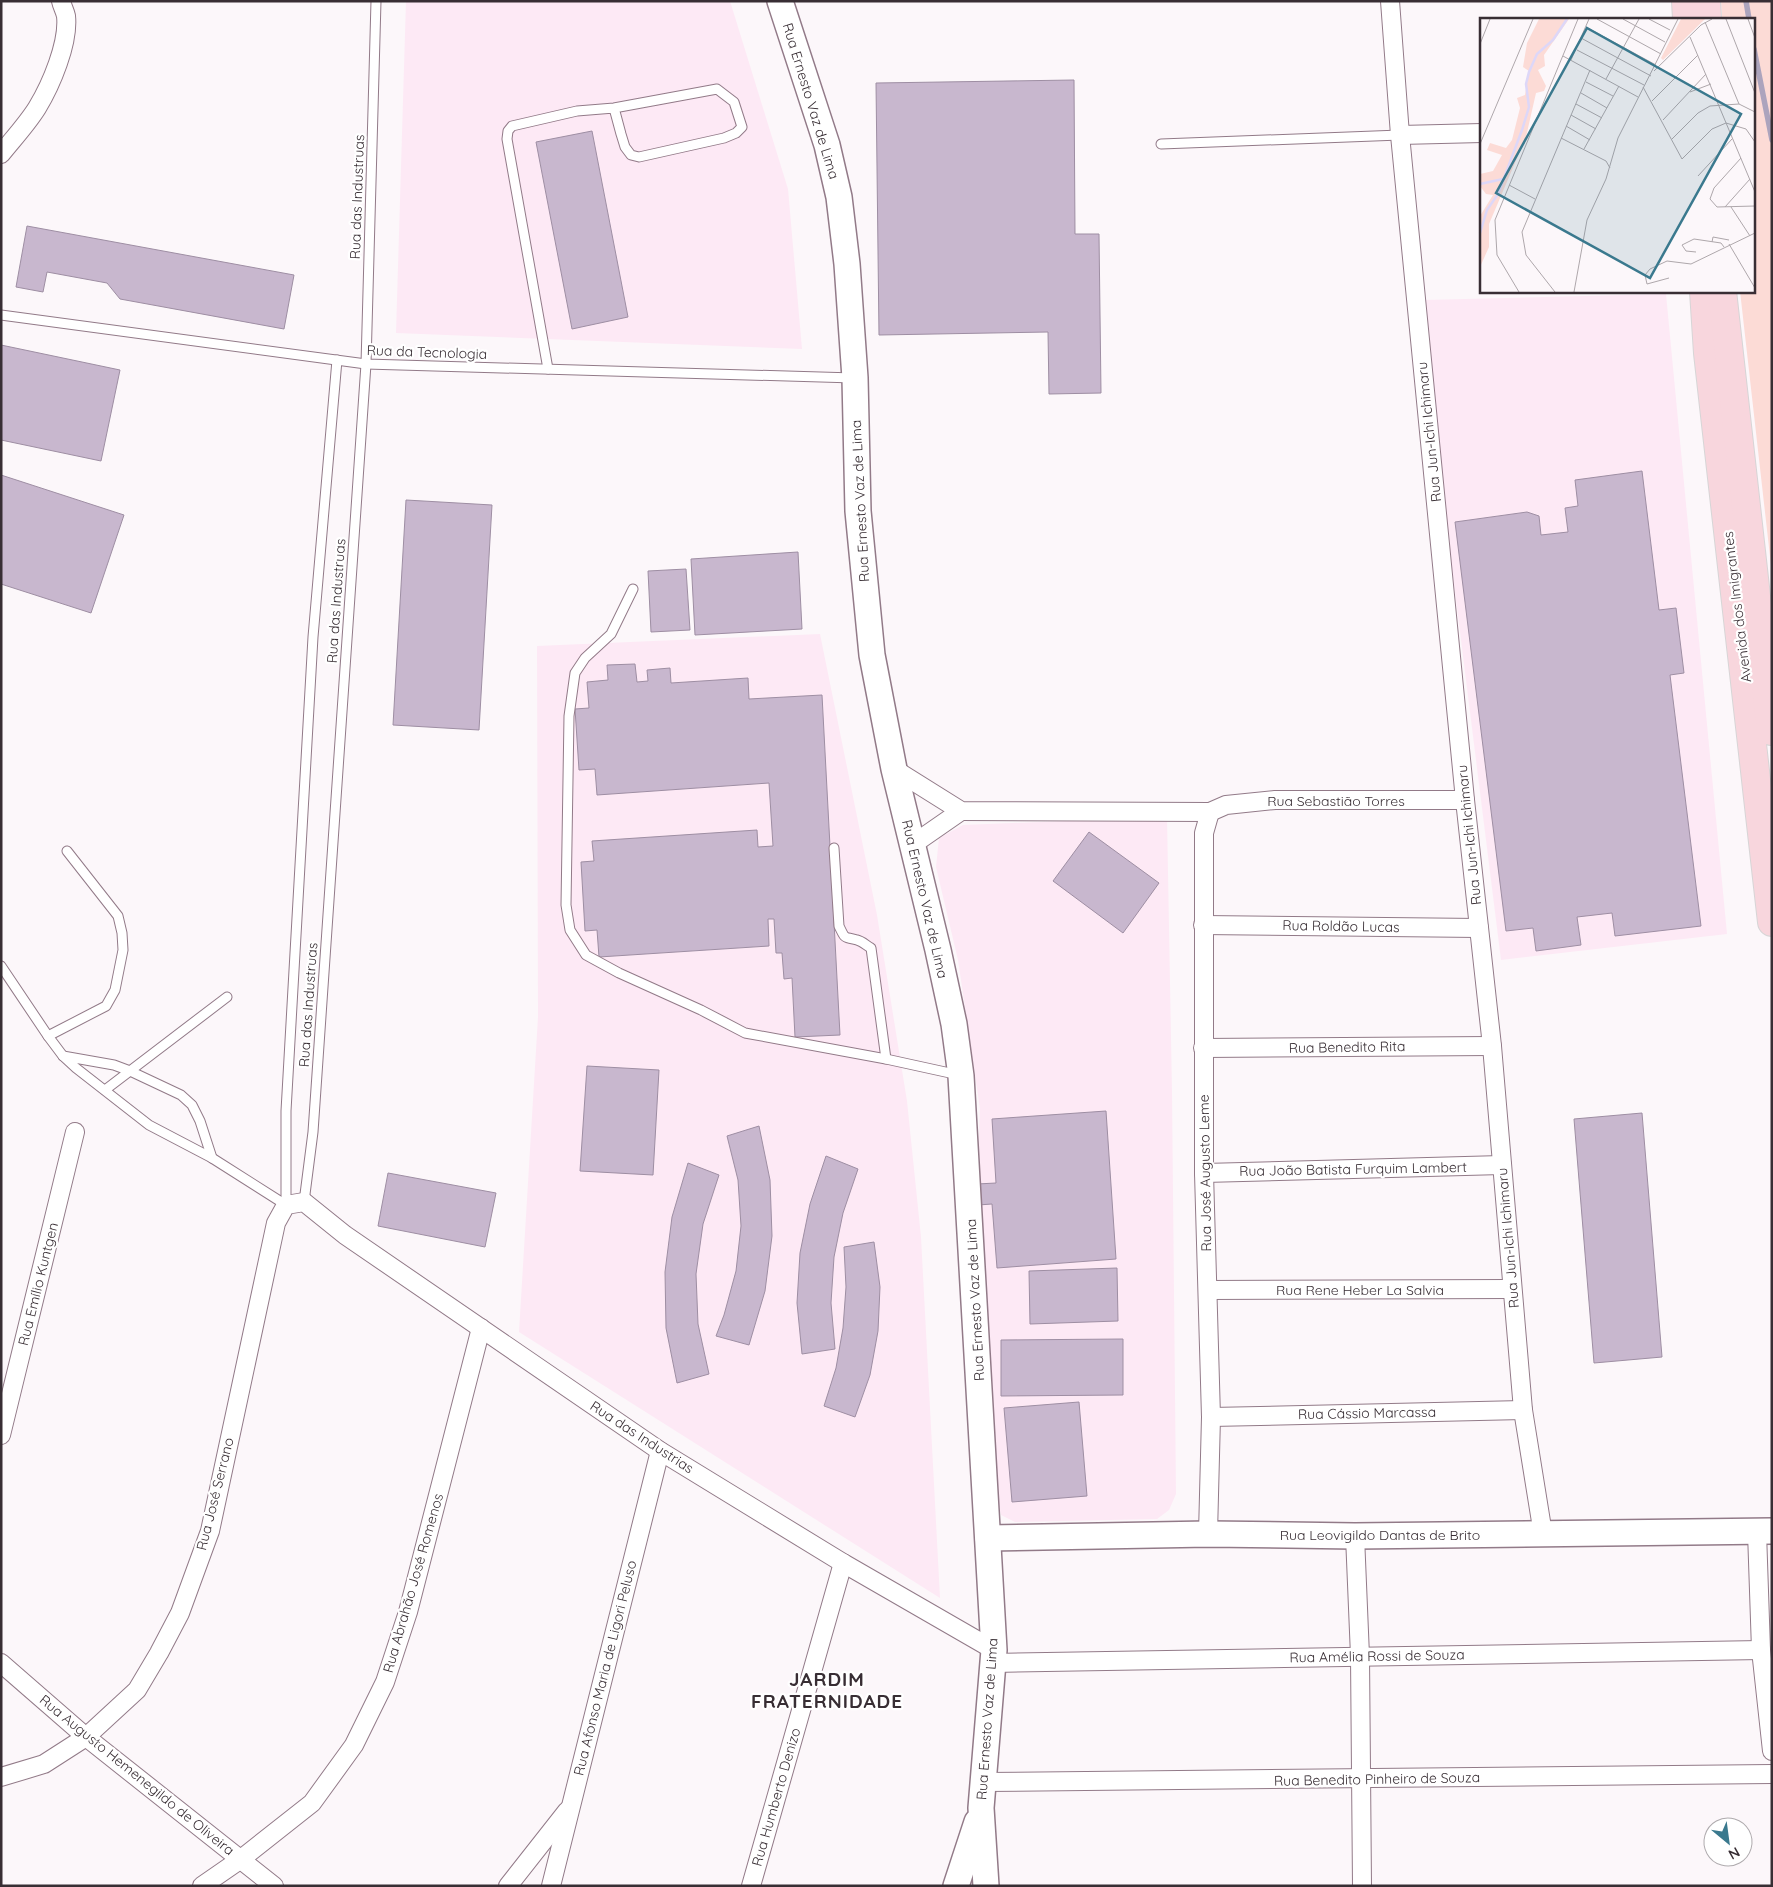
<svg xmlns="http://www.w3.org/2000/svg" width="1773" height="1887" font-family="Quicksand,sans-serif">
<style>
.built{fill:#fde9f5}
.green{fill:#fcdbd6}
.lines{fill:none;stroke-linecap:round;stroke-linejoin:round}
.stream{stroke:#aca4bd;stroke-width:5.5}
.building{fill:#c8b7ce;stroke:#9e8ea3}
.lane-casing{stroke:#927a88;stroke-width:11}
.street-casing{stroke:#927a88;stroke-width:20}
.secondary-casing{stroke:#927a88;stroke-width:28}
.primary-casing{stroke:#d7d5d6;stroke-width:30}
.lane{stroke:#fff;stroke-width:9}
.street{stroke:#fff;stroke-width:18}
.secondary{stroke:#fff;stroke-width:25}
.primary{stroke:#f8d6dd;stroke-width:28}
.labels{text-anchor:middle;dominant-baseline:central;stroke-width:4.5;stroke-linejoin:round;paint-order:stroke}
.street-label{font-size:14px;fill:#382e34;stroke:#fff}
.district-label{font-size:19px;font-weight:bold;letter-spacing:1px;fill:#382e34;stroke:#fff}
.inset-river{fill:none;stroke:#ddd7f8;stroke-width:2.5}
.inset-road{fill:none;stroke:#aea7ab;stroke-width:1}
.view{fill:#3a798e;fill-opacity:0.15;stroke:#3a798e;stroke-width:2.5}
.inset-edge{fill:none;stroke:#382e34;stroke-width:2.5}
</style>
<rect width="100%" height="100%" fill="#fcf7fa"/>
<g class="built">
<polygon points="406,1 730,1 788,189 802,349 396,333"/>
<polygon points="1666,294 1727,934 1501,960 1447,528 1424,300"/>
<polygon points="820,634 877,915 907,1101 921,1237 940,1598 519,1332 538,1017 537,646"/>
<polygon points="1167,817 1172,1092 1176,1494 1169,1510 1157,1519 1015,1522 1001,1515 996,1493 977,1184 980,1109 958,960 936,867 939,838 963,825"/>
</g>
<polygon class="green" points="1721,1 1772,1 1772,574 1740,291 1754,291 1754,19 1722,19"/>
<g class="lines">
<g class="stream">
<polyline points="1746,1 1749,19"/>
<polyline points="1754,49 1772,140"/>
</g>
</g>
<g class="building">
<polygon points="1074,80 1075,234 1099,234 1101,393 1049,394 1048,332 879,335 876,83"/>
<polygon points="592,131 628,317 572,329 536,142"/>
<polygon points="27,226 294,275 284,329 120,299 107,283 47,272 43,292 16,287"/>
<polygon points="1,345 120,370 101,461 1,440"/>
<polygon points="1642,471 1659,610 1676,608 1684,673 1670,675 1701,926 1615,936 1612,913 1577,917 1581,945 1536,951 1533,928 1506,931 1455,522 1527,512 1539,516 1541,535 1568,532 1565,508 1578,506 1575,480"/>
<polygon points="1,475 124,515 91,613 1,584"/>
<polygon points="406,500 492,505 479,730 393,725"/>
<polygon points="798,552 802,629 695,635 691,559"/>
<polygon points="686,569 690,630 651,632 648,571"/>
<polygon points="635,664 637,682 648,681 647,670 670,668 671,683 748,678 749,699 822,695 840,1035 795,1037 792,978 784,979 782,953 776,953 774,919 768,919 769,946 599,957 597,930 585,931 581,862 594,861 592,841 757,830 758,847 773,846 769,783 597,795 595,769 579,770 575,709 589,708 587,682 608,680 607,665"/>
<polygon points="1089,832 1159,883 1123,933 1053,881"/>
<polygon points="587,1066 659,1070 653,1175 580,1171"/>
<polygon points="1106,1111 1116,1259 997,1268 992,1204 978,1205 977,1184 996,1183 992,1119"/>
<polygon points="1642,1113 1662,1357 1594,1363 1574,1119"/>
<polygon points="759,1126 770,1180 772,1236 765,1291 749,1345 716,1336 724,1315 736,1271 741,1226 738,1180 727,1136"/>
<polygon points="826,1156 858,1169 843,1213 834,1257 831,1303 835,1349 802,1354 797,1303 800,1253 810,1204"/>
<polygon points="688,1163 719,1175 703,1224 696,1274 698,1324 709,1374 677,1383 666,1328 665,1272 672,1217"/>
<polygon points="388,1173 496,1193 485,1247 378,1226"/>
<polygon points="874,1242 880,1287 878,1331 870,1375 855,1417 824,1406 836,1368 843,1328 846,1287 844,1247"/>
<polygon points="1117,1268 1118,1321 1030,1324 1029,1271"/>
<polygon points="1123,1339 1123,1395 1001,1396 1001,1340"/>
<polygon points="1079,1402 1087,1496 1012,1502 1004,1408"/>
</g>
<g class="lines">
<g class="lane-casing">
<g id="lane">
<polyline points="1161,144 1400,135"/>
<polyline points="1,315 366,364 854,378"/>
<polyline points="548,369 507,139 508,131 512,126 577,111 614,108 717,89 734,102 742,127 736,133 724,138 639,157 631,155 625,147 621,134 614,108"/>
<polyline points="633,589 611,634 585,658 575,673 569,716 566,905 570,930 586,955 619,973 701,1010 745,1033 886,1059 959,1075"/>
<path d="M834,848l5,78c7,15 5,10 18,14 5,1 10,6 14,8l15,111"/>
<polyline points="1,966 48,1036 63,1056 76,1068 149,1125 212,1158 286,1205"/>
<polyline points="48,1036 106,1006 115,990 123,950 122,933 118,916 67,851"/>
<polyline points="63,1056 114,1065 130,1071 181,1095 192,1105 200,1121 212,1158"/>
<polyline points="105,1090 227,997"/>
<polyline points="304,1202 313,1132 366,364 376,1"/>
<polyline points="286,1205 286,1111 313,637 337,360"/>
</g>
</g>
<g class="street-casing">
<g id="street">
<polyline points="1390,1 1400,135 1465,800 1492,1046 1523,1410 1543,1534"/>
<polyline points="1400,135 1482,133"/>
<path d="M1,154c12,-15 26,-30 36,-46 14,-23 32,-65 29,-92 -1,-5 -4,-10 -5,-15"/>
<polyline points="894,769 961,811 1210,812"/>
<polyline points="1210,812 1226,805 1275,800 1465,800"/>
<polyline points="912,845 961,811"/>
<polyline points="1203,925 1479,928"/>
<polyline points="1203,1048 1492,1046"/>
<polyline points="1204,1173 1502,1165"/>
<polyline points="1208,1290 1511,1289"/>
<polyline points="1211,1417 1523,1410"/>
<polyline points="1,1435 75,1132"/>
<polyline points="1757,1532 1761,1650 1772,1751"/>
<polyline points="1208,1534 1211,1417 1204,1173 1204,833 1210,812"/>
<polyline points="1355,1536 1360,1656 1362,1886"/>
<polyline points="1,1663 86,1737 274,1886"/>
<polyline points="993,1663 1761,1650"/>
<polyline points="1,1777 44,1764 86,1737 137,1690 159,1653 180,1613 210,1531 276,1223 286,1205 304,1202 345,1235 660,1451 843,1563 994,1650"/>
<polyline points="983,1782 1772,1774"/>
<polyline points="202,1886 241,1859 312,1803 354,1745 385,1682 408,1612 481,1328"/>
<polyline points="508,1886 567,1811"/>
<polyline points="551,1886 660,1451"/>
<polyline points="751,1886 843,1563"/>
</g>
</g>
<g class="secondary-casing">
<g id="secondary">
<polyline points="780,1 827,145 839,197 847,264 855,378 858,511 872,655 894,769 938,950 954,1024 961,1076 994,1650 981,1808 986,1886"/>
<polyline points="988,1538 1208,1534 1355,1536 1772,1531"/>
<polyline points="956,1886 977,1822"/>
</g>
</g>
<g class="primary-casing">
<g id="primary">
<polyline points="1686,1 1687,19"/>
<polyline points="1706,1 1707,19"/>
<polyline points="1704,291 1708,353 1772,922"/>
<polyline points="1722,291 1771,731"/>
</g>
</g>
<use href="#lane" class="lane"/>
<use href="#street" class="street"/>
<use href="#secondary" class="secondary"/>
<use href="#primary" class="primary"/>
</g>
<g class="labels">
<g class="street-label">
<text transform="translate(811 101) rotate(73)">Rua Ernesto Vaz de Lima</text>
<text transform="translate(357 197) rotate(-88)">Rua das Industruas</text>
<text transform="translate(427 352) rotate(2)">Rua da Tecnologia</text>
<text transform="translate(1429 432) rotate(-96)">Rua Jun-Ichi Ichimaru</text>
<text transform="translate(860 501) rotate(-93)">Rua Ernesto Vaz de Lima</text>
<text transform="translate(336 601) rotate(-86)">Rua das Industruas</text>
<text transform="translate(1737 607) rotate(-97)">Avenida dos Imigrantes</text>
<text x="1336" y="801">Rua Sebastião Torres</text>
<text transform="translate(1469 835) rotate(-96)">Rua Jun-Ichi Ichimaru</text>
<text transform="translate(925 899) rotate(77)">Rua Ernesto Vaz de Lima</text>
<text transform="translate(1341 926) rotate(1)">Rua Roldão Lucas</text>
<text transform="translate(308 1005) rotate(-86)">Rua das Industruas</text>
<text transform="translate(1347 1047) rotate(-1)">Rua Benedito Rita</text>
<text transform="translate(1353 1169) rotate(-1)">Rua João Batista Furquim Lambert</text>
<text transform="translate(1205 1173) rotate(-91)">Rua José Augusto Leme</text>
<text transform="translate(1508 1238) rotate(-95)">Rua Jun-Ichi Ichimaru</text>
<text transform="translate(38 1284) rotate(-76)">Rua Emílio Kuntgen</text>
<text x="1360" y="1290">Rua Rene Heber La Salvia</text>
<text transform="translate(975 1300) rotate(-93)">Rua Ernesto Vaz de Lima</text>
<text transform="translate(1367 1413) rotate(-1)">Rua Cássio Marcassa</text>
<text transform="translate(642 1437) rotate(33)">Rua das Industrias</text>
<text transform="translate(215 1494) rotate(-76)">Rua José Serrano</text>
<text x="1380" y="1535">Rua Leovigildo Dantas de Brito</text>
<text transform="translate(413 1583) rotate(-74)">Rua Abrahão José Romenos</text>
<text transform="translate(1377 1656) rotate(-1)">Rua Amélia Rossi de Souza</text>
<text transform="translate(605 1668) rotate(-76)">Rua Afonso Maria de Ligori Peluso</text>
<text transform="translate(987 1719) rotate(-86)">Rua Ernesto Vaz de Lima</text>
<text transform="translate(137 1775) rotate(39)">Rua Augusto Hemenegildo de Oliveira</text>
<text transform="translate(1377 1779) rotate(-1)">Rua Benedito Pinheiro de Souza</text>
<text transform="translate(776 1797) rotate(-74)">Rua Humberto Denizo</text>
</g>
<g class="district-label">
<text x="827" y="1679">JARDIM<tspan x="827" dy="22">FRATERNIDADE</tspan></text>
</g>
</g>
<g transform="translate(1480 18)">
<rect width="275" height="275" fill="#fcf7fa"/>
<path d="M59,1h30l-25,36 1,11 -7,4 8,16 -2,5 -8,2 -10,44 -37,87v23l-9,20v-51l13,-21 -7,-1 -6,-8v-12l13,-3 9,-16 -15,-5 3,-7 16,5 6,-8 8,-32 -3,-10 8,-3 4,-24 -6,-4 4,-24zM201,1h24l-42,41 -2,-2z" fill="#fcdbd6"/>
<path class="inset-river" d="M0,166l23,-5M0,215l7,-23 11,-16 24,-64 7,-23 -3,-23 3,-12 8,-18 16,-14 14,-21"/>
<path class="inset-road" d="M117,1l64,35M143,1l42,23M169,1l21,11M246,1l29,74M268,1l7,19M225,4l34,82M106,9l70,38M210,19l65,155M101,20l70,38M0,26l10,-25M97,32l67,35M83,38l75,41M91,42l18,-41M174,53l47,-46 11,-6M126,61l33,-60M106,64l27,14M163,69l39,72 30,-30 14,-6 20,6 9,13M210,74l21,-8M101,75l26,15M172,83l46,-46M96,86l26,14M91,97l25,14M183,102l43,-46M86,108l24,14M81,120l45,23 4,7M192,121l26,-26 12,-7 29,-2 16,8M0,126l53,-125M104,131l35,-63M261,140l-27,30 -4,11 7,8 38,-1M218,158l34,-37M29,167l26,14M245,189l25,-28M251,189l19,29M232,224l1,-5 16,3M249,226l26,44M216,234l-10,-1 -4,-6 12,-6 27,4 3,4M189,260l-22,6 -2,-9 5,-6 17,-8 24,3 64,-31M39,274l-22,-37 -2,-35 83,-201M75,274l-29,-37 -4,-23 68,-162M94,274l13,-72 19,-41 12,-41 60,-119"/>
<path class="view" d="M107,10l154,86 -91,164 -154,-85z"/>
<rect width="275" height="275" class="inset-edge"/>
</g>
<rect width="1773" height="1887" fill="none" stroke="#382e34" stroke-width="5"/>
<g transform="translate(1728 1842) rotate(151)"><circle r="24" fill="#ffffff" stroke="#afabae"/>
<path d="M0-4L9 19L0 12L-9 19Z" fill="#3a798e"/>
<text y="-8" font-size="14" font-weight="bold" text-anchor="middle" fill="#382e34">N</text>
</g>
</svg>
